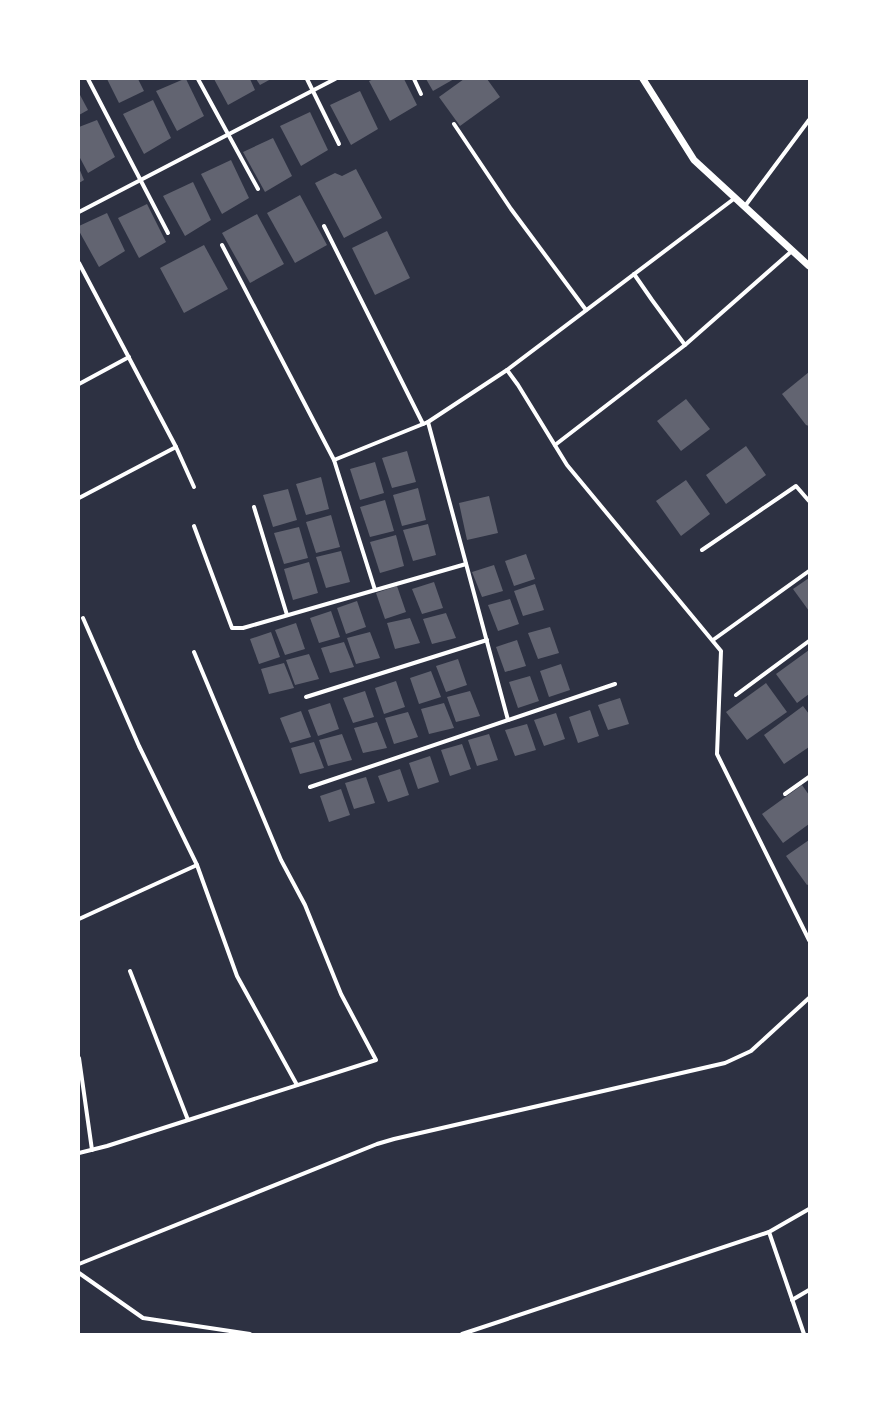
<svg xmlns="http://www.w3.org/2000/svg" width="888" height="1413" font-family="Cabin,sans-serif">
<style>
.building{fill:#626471}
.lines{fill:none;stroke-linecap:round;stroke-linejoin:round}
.minor{stroke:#fff;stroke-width:4}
.tertiary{stroke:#fff;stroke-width:7}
</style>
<rect width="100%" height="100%" fill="#2d3142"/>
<g class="building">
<polygon points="107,79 138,79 144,91 119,103"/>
<polygon points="184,79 186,79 204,116 177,131 156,91"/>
<polygon points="214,79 250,79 255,90 228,105"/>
<polygon points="256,79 271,79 260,85"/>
<polygon points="374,79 404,79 417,105 390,121 369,81"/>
<polygon points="426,79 454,79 433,91"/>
<polygon points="464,79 487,79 500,97 460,126 439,97"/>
<polygon points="360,91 378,129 351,145 330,105"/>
<polygon points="79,93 88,110 79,115"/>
<polygon points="153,100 171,138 144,154 123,114"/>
<polygon points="310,112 328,150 301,166 280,126"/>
<polygon points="97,120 115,157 88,173 79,156 79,127"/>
<polygon points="273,138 292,176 265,192 243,152"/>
<polygon points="231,160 249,198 222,214 201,174"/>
<polygon points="79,168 84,180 79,183"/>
<polygon points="356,169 382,218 344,238 315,183 335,173 342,176"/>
<polygon points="193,182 211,220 185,236 163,196"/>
<polygon points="300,195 327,245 295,263 267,213"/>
<polygon points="147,204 166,242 139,258 118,218"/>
<polygon points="107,213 125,251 99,267 79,231 79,226"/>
<polygon points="257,214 284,264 250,283 222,233"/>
<polygon points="387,231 410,278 375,295 352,248"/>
<polygon points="204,245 228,289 184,313 160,268"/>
<polygon points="809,372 809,426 806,425 782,394"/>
<polygon points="686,399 710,429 681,451 657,421"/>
<polygon points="746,446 766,475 726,504 706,475"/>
<polygon points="407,451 416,482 392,488 382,458"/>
<polygon points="375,462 384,493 360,500 350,469"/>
<polygon points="321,477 329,509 306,515 296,484"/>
<polygon points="686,480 710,514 681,536 656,501"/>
<polygon points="418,488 426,520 402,526 393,495"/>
<polygon points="288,489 297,520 273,527 263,495"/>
<polygon points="489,496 498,533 467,540 459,503"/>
<polygon points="385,500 394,531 370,537 360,507"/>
<polygon points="331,515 340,547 316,553 306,522"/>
<polygon points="428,524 436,555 413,561 403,530"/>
<polygon points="299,527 308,558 284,564 274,533"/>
<polygon points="396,535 404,566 380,573 370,542"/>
<polygon points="341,551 350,582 326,588 316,557"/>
<polygon points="526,554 535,579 514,586 505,561"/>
<polygon points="309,562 318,593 293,600 284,569"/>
<polygon points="494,565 503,591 482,597 472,572"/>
<polygon points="809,578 809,611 793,589"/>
<polygon points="434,582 443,608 422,614 412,589"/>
<polygon points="535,584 544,610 523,616 514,591"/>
<polygon points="397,586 406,612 385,619 376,593"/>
<polygon points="510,599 519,624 498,631 488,605"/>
<polygon points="357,601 366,627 346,634 337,608"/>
<polygon points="331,611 340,637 319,643 310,618"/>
<polygon points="446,613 456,638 432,644 423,619"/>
<polygon points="410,618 420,643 395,649 387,623"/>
<polygon points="296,623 305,649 285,655 275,630"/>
<polygon points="550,627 559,653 538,659 528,633"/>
<polygon points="271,632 280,657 259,664 250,639"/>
<polygon points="370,632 380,658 356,664 347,638"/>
<polygon points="517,640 526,666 505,672 496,647"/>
<polygon points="344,642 354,667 330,673 321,648"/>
<polygon points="809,650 809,694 797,703 776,674"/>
<polygon points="309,654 319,679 295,685 286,660"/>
<polygon points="458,659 467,685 446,692 436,666"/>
<polygon points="284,663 294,688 269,694 261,669"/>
<polygon points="561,664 570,690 549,697 540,671"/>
<polygon points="431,671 441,697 419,704 410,678"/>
<polygon points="530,676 539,701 518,708 509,682"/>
<polygon points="396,681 405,707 384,714 375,688"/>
<polygon points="766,683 787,712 747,740 726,712"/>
<polygon points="365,691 374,717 353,723 343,698"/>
<polygon points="470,691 480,716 456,722 447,697"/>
<polygon points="620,698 629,724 608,730 598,705"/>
<polygon points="330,703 339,729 318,736 308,710"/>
<polygon points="444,703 454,728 429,734 421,709"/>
<polygon points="803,706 809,714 809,747 784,764 764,735"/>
<polygon points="590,710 599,736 578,743 569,717"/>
<polygon points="301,711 311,737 290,743 280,718"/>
<polygon points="408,712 418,737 394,744 385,718"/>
<polygon points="556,713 565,739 544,746 534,720"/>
<polygon points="377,722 387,748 363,753 354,728"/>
<polygon points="527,724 536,750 515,756 505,730"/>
<polygon points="342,734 352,760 328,766 319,740"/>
<polygon points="489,734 498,760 477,766 468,740"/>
<polygon points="314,742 324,768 300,774 291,748"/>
<polygon points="462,744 471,769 450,776 441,750"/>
<polygon points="430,756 439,782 418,789 409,763"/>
<polygon points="400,769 409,795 388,802 378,776"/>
<polygon points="366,777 375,803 354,809 345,783"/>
<polygon points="802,785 809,795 809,824 783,843 762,814"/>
<polygon points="341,789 350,815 329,822 320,796"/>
<polygon points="809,840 809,884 807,885 786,856"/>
</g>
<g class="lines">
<g class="minor">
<polyline points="88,79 168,233"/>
<polyline points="198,79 258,189"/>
<polyline points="307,79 339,144"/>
<polyline points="414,79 421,94"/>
<polyline points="454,124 511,209 586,310"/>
<polyline points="745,206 809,120"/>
<polyline points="79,212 335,79"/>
<polyline points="324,226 423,424"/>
<polyline points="222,245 334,460 375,590"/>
<polyline points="79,263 176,447 194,487"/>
<polyline points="634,274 652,300 685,345"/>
<polyline points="507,370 518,385 567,465 721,651 717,754 809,940"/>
<polyline points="79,384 129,357"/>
<polyline points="428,422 508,720"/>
<polyline points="555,445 685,345 793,250"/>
<polyline points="334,460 428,422 507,370 735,198"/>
<polyline points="79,498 176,447"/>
<polyline points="254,507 287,615"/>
<polyline points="194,526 232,628 243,628 466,564"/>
<polyline points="702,550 796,486 809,501"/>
<polyline points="83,618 139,746 197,865"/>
<polyline points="713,640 809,571"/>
<polyline points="736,695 809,641"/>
<polyline points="306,697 487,640"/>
<polyline points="310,787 615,684"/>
<polyline points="785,794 809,777"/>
<polyline points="79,919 197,865 237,976 297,1085"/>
<polyline points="130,971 188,1120"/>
<polyline points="79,1058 92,1150"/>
<polyline points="79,1153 107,1146 376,1060 341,994 305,905 281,860 194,652"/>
<polyline points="79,1264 377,1144 394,1139 725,1063 751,1051 809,998"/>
<polyline points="79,1273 143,1318 250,1334"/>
<polyline points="792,1300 809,1290"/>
<polyline points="462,1334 769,1232"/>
<polyline points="804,1334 769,1232 809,1209"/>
</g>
<polyline class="tertiary" points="643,79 694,160 809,266"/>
</g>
<rect width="888" height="1413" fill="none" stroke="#ffffff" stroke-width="160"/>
</svg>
